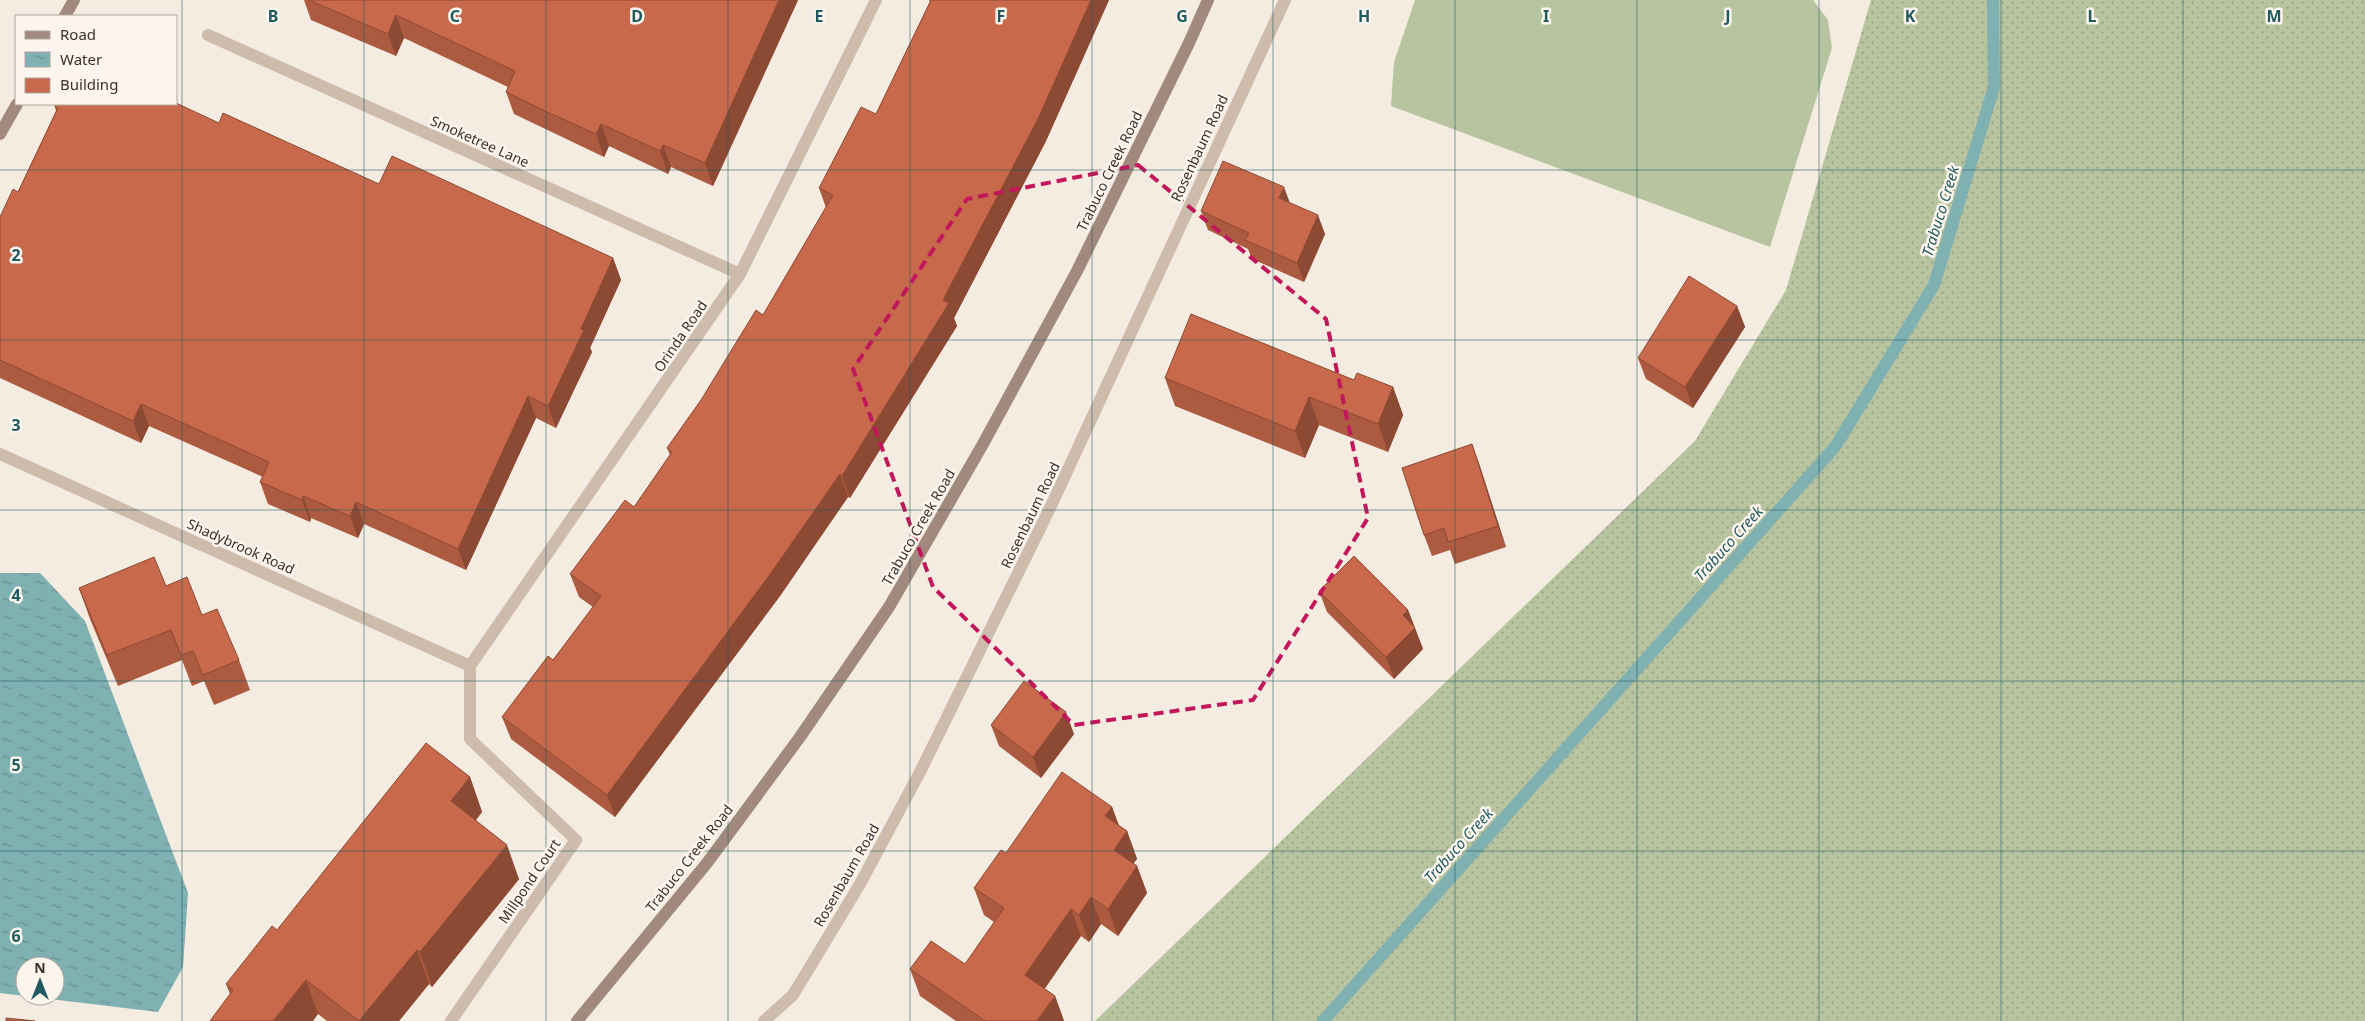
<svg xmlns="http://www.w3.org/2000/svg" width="2365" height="1021" font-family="'Noto Sans',sans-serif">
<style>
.grass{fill:url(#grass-dots)}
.garden{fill:#b8c4a0}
.water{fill:url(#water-ripples);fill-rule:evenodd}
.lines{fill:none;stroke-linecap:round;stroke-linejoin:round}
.stream{stroke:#7fb0b2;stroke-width:12}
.lane{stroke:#cdbbac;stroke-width:12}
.street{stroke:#cdbbac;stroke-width:12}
.secondary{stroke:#a18a7d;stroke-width:12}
.wall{fill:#ac5a40}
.shaded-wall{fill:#8c4a34}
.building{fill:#c8694b;stroke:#8c4a34}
.marked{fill:none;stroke:#c2185b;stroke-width:4;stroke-dasharray:10 6;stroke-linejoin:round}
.grid{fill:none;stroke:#1f5a5e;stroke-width:1;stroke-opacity:0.55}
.labels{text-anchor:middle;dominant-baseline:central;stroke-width:5;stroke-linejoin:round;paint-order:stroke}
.street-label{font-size:14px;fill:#3b302b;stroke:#fbf5ee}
.water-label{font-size:15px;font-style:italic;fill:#1f5a5e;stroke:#fbf5ee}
.grid-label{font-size:16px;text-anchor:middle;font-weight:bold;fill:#1f5a5e;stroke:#fbf5ee;stroke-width:5;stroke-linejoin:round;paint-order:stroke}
</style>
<defs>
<pattern id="grass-dots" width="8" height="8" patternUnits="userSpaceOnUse" patternTransform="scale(1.25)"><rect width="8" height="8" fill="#b8c4a0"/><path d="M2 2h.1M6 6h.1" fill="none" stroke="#97a083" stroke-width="1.8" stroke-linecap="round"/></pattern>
<pattern id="water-ripples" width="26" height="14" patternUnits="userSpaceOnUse" patternTransform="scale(1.25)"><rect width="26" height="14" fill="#7fb0b2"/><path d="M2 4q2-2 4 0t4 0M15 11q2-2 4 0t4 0" fill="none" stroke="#699091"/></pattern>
</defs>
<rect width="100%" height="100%" fill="#f4ebe1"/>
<polygon class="grass" points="1871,0 2365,0 2365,1021 1095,1021 1695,441 1786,290"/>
<polygon class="garden" points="1415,0 1813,0 1828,20 1832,48 1770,247 1391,106 1394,62"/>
<path class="water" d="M0,573h40l45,48 103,272 -5,74 -25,45 -158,-19zM25,966h30v30h-30z"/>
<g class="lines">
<polyline class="stream" points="1323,1021 1835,447 1934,285 1994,87 1993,0"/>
<polyline class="lane" points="764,1021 793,995 860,884 920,772 1051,506 1285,0"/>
<g class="street">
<polyline points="208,35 740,274"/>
<polyline points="0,454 470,666"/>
<polyline points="470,666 740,274 876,0"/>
<polyline points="451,1021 576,840 470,739 470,666"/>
</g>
<g class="secondary">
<polyline points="65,16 74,0"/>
<polyline points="0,134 17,104"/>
<polyline points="577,1021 707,863 800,737 889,607 983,444 1077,271 1189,43 1208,0"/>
</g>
</g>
<g class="wall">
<polygon points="304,0 798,0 713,186 671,167 668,174 609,146 604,157 514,114 506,92 508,87 404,38 396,56 311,20"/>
<polygon points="929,0 1109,0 1046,141 954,318 957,326 850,498 848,497 780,596 615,817 511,739 502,717 553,660 593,607 579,597 570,574 634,507 670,455 667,448 763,315 826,208 819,188 876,114 930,2"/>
<polygon points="55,107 219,123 379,184 613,258 621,280 590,348 592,352 556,428 536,418 466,570 364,524 358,538 311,518 310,522 268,504 260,482 263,477 149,426 141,443 0,378 0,217 18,192 56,111"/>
<polygon points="1289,202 1325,234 1304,282 1252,259 1248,249 1208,230 1201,211"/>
<polygon points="1737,306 1745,327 1693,408 1646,379 1638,358"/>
<polygon points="1165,378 1354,380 1393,387 1403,415 1388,452 1319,425 1305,458 1175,406"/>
<polygon points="1472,444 1506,547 1455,564 1450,550 1432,556 1424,535"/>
<polygon points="166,586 202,615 239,660 250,690 214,705 204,681 192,686 182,660 118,686 90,619 79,588"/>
<polygon points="1319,591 1408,610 1423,649 1394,679 1327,612"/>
<polygon points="991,725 1074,734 1041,778 999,746"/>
<polygon points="470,777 482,812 476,820 519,879 432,987 429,984 399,1021 327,1021 318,1014 230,994 226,984 277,930"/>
<polygon points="1112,807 1119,826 1127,831 1137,859 1133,863 1137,866 1147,893 1118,936 1101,924 1089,942 1081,936 1044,989 1055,996 1064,1021 956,1021 920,996 910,969 965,964 994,922 984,915 974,888 1006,853"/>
</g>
<g class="shaded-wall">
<polygon points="779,0 798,0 713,186 705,163"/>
<polygon points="1091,0 1109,0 1046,141 954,318 957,326 850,498 842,476 943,300"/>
<polygon points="396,15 404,38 396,56 388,34"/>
<polygon points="601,124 609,146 604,157 596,134"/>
<polygon points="663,145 671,167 668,174 660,151"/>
<polygon points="1284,187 1291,206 1279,198"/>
<polygon points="1318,215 1325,234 1304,282 1297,263"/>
<polygon points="613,258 621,280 590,348 592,352 556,428 548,406 581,329"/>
<polygon points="1737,306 1745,327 1693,408 1685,387"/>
<polygon points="1393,387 1403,415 1388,452 1378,424"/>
<polygon points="528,396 536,418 466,570 458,549"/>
<polygon points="1309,397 1319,425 1305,458 1295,431"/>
<polygon points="141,404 149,426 141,443 133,421"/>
<polygon points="1472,444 1480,466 1506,547 1498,526"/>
<polygon points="840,474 848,497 780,596 615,817 607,795"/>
<polygon points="303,496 311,518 310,522 302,500"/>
<polygon points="356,502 364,524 358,538 350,516"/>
<polygon points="1408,610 1423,649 1394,679 1386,657 1403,615"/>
<polygon points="1066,712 1074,734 1041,778 1033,757"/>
<polygon points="470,777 482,812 464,835 451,801"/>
<polygon points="1112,807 1122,834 1105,816"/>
<polygon points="1127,831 1137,859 1123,877 1114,850"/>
<polygon points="507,845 519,879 432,987 420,952"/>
<polygon points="1137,866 1147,893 1118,936 1108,909"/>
<polygon points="1091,897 1101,924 1089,942 1079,915"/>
<polygon points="1071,909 1081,936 1035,1003 1025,975"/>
<polygon points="417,950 429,984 399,1021 359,1021"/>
<polygon points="306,980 318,1014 313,1021 273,1021"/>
<polygon points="1055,996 1064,1021 1037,1021"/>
</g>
<g class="building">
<polygon points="309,0 779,0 705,163 663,145 660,151 601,124 596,134 547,112 506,92 515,71 396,15 388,34"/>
<polygon points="931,0 1091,0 1038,119 943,300 949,303 842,476 840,474 771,573 607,795 502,717 548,656 553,660 601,596 570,574 625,500 634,507 672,452 667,448 701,400 756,310 763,315 833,195 819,188 861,107 876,114"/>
<polygon points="176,103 219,123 223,113 379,184 392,156 613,258 581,329 584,330 548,406 528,396 458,549 356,502 350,516 303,496 302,500 260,482 269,462 141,404 133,421 0,360 0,217 13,189 18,192 58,108 55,107 56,104 176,104"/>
<polygon points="1223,161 1284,187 1279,198 1318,215 1297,263 1245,240 1249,233 1201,211"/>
<polygon points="1689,276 1737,306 1685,387 1638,358"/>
<polygon points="1191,314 1354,380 1357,373 1393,387 1378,424 1309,397 1295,431 1165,378"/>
<polygon points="1472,444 1498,526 1448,542 1444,528 1424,535 1402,468"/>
<polygon points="1354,556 1408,610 1403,615 1415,628 1386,657 1319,591"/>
<polygon points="154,557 166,586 187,577 202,615 217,609 239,660 203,675 193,651 181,655 171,630 107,655 79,588"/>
<polygon points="1024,681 1066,712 1033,757 991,725"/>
<polygon points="426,743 470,777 451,801 507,845 420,952 417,950 359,1021 306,980 273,1021 210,1021 233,990 226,984 272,926 277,930"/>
<polygon points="1062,772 1112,807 1105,816 1127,831 1114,850 1137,866 1108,909 1091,897 1079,915 1071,909 1025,975 1055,996 1037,1021 985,1021 910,969 931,941 965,964 1004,908 974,888 1001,850 1006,853"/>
<polygon points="6,1018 35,1021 6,1021"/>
</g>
<path class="marked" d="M1138,165l188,154 42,199 -115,182 -179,25 -141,-138 -80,-218 114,-170z"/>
<path class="grid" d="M182,0v1021M364,0v1021M546,0v1021M728,0v1021M910,0v1021M1092,0v1021M1273,0v1021M1455,0v1021M1637,0v1021M1819,0v1021M2001,0v1021M2183,0v1021M0,170h2365M0,340h2365M0,510h2365M0,681h2365M0,851h2365"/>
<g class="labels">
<g class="street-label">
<text transform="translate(480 141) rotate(24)">Smoketree Lane</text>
<text transform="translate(1199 148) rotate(-65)">Rosenbaum Road</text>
<text transform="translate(1109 171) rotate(-64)">Trabuco Creek Road</text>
<text transform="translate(680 336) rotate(-56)">Orinda Road</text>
<text transform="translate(1030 515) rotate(-64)">Rosenbaum Road</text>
<text transform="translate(918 527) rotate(-60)">Trabuco Creek Road</text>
<text transform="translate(241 546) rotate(24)">Shadybrook Road</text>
<text transform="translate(689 858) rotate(-52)">Trabuco Creek Road</text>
<text transform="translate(846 875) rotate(-60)">Rosenbaum Road</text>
<text transform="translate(529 881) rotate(-56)">Millpond Court</text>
</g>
<g class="water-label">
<text transform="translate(1940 211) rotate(-73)">Trabuco Creek</text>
<text transform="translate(1728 543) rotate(-48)">Trabuco Creek</text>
<text transform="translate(1458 845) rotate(-48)">Trabuco Creek</text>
</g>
</g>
<g class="grid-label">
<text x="273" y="22">B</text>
<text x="455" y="22">C</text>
<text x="637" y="22">D</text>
<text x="819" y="22">E</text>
<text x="1001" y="22">F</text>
<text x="1182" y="22">G</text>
<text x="1364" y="22">H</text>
<text x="1546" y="22">I</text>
<text x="1728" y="22">J</text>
<text x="1910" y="22">K</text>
<text x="2092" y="22">L</text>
<text x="2274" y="22">M</text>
<text x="16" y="261">2</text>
<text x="16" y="431">3</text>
<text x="16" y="601">4</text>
<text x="16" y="771">5</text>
<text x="16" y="942">6</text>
</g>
<rect x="15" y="15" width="162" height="90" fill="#fbf5ee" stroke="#aea6a0"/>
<rect x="25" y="31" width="25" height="8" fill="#a18a7d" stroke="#aea6a0"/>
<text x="60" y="40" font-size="15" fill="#3b302b">Road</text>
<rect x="25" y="52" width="25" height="15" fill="url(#water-ripples)" stroke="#aea6a0"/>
<text x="60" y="65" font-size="15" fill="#3b302b">Water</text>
<rect x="25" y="78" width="25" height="15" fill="#c8694b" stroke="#aea6a0"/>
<text x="60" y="90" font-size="15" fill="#3b302b">Building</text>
<g transform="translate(40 981)"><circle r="24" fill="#fbf5ee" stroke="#aea6a0"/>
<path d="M0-4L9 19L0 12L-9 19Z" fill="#1f5a5e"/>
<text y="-8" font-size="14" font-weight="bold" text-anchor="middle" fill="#3b302b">N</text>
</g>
</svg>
